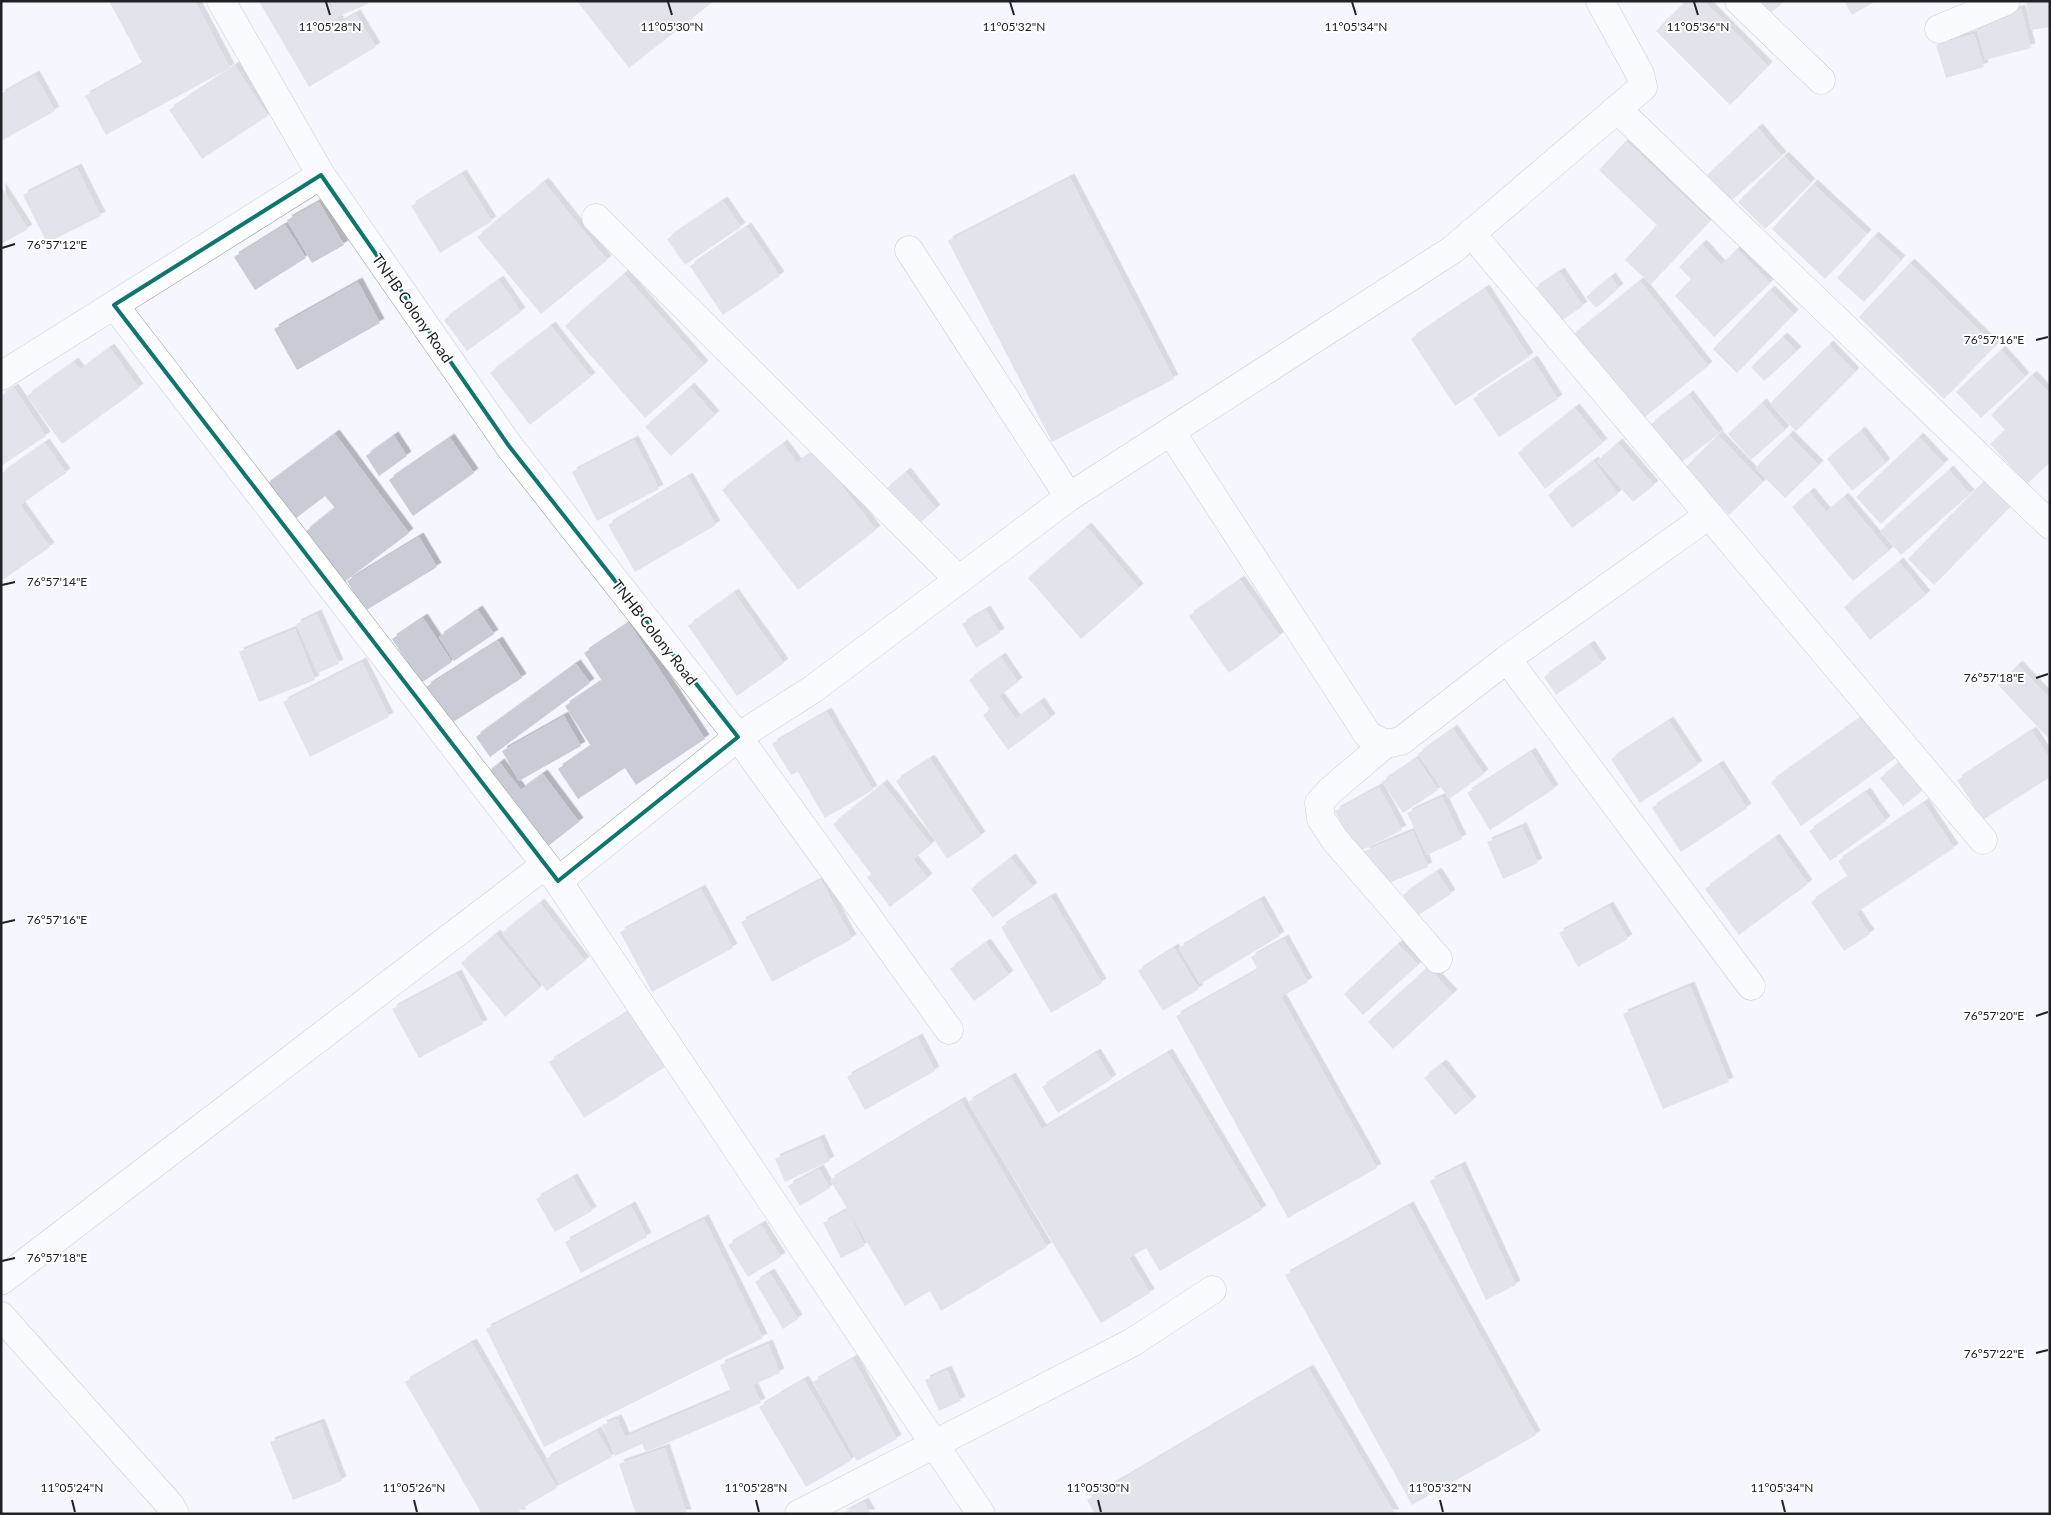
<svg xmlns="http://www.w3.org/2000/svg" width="2051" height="1515" font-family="Lato,sans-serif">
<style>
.building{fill:#c9ccd4;filter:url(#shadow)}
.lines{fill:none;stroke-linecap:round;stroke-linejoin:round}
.street-casing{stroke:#9a9ca4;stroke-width:29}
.street{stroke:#fff;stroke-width:28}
.marked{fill:none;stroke:#0f766e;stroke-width:4;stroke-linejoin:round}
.ticks{fill:none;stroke:#202124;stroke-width:2}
.labels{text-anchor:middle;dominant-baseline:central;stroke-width:4;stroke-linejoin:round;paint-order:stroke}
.street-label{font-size:15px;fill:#202124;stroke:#fff}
.ticks-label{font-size:12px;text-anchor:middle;fill:#202124;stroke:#fff;stroke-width:4;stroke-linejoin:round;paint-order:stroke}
</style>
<defs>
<filter id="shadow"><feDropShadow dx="4.5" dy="-4.5" stdDeviation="0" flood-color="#0004"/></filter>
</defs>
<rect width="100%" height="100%" fill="#f5f7fe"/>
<g class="building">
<polygon points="109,1 195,1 230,68 106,135 85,96 143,64"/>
<polygon points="262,1 328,1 340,23 356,14 376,47 309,87 260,3"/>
<polygon points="331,1 367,1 368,4 337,17"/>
<polygon points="577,1 714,1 629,68"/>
<polygon points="1686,1 1704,1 1768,66 1730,105 1656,31"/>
<polygon points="1759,1 1784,1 1770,14"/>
<polygon points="1844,1 1876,1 1852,15"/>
<polygon points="2026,1 2050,1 2050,27 2031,30"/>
<polygon points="2021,9 2031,48 1985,60 1975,21"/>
<polygon points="1974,34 1984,67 1946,78 1936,45"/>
<polygon points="235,66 268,116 202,159 169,110"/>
<polygon points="35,75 55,111 1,141 1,94"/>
<polygon points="1758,128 1782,156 1731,201 1707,175"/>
<polygon points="1626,141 1710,221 1651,284 1625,260 1657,225 1599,170"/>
<polygon points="1784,156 1811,183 1765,229 1738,202"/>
<polygon points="77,168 101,216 47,243 23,195"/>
<polygon points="462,174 492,221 440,253 411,206"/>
<polygon points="1070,178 1174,379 1052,442 948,241"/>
<polygon points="544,182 607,260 541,314 477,237"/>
<polygon points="1813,184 1867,234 1825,279 1772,229"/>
<polygon points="1,187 28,229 1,244"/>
<polygon points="723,201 741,227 685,265 667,239"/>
<polygon points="319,202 344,245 312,263 287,220"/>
<polygon points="285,225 306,258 255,290 234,257"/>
<polygon points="747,227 780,276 723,315 690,266"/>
<polygon points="1874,236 1901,260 1864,302 1837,278"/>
<polygon points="1702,244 1721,265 1737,249 1770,283 1714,337 1675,296 1691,279 1679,267"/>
<polygon points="1910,263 1995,346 1944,399 1859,317"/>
<polygon points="1560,272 1583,306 1557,324 1534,289"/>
<polygon points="624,274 704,365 645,418 565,326"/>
<polygon points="1611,277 1619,288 1596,308 1586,297"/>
<polygon points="499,280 521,312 467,351 444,320"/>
<polygon points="1640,281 1708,366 1640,421 1572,336"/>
<polygon points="358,282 380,323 297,370 274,329"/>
<polygon points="1485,289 1529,357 1455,406 1411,339"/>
<polygon points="1770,290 1794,314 1737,373 1713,349"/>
<polygon points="551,326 591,377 530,425 490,373"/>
<polygon points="1783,337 1797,351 1764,381 1751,367"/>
<polygon points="1829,345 1855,372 1796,431 1770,404"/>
<polygon points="110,348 139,388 62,444 27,396 74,362 80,370"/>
<polygon points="2001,350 2025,377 1981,418 1956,392"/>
<polygon points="1533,360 1558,399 1499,437 1473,399"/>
<polygon points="2032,375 2050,394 2050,462 2027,484 1990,444 2005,430 1991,415"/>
<polygon points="690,387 715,415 671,456 645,427"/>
<polygon points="14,388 46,436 1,466 1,396"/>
<polygon points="1689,395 1719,434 1679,464 1650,425"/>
<polygon points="1762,403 1785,430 1751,460 1728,434"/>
<polygon points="1575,408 1603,443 1545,489 1518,453"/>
<polygon points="1861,431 1886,463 1852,491 1827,459"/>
<polygon points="335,434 409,533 343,583 305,532 335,508 325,496 291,522 265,486"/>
<polygon points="1718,435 1763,482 1729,515 1685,468"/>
<polygon points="1789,435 1819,465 1785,498 1755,468"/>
<polygon points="394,436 407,456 379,476 366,456"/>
<polygon points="1919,437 1944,464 1881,524 1856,497"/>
<polygon points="450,438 474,473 413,516 389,480"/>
<polygon points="634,440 659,489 597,521 572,472"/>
<polygon points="45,443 66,473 20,505 50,547 1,581 1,474"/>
<polygon points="1618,443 1654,485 1633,502 1597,461"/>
<polygon points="783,444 797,463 815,451 876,530 798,590 722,490"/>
<polygon points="1594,461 1618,494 1572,528 1548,495"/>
<polygon points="1949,470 1970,494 1901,555 1880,531"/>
<polygon points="906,472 936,509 916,526 886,489"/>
<polygon points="688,477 716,525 635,572 608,525"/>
<polygon points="1986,479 2012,505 1934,585 1908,559"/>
<polygon points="1810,492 1826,512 1844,497 1889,551 1853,581 1792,507"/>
<polygon points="1087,527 1139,588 1081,639 1028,578"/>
<polygon points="419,537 437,567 365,611 347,581"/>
<polygon points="1899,562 1926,595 1870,640 1844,607"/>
<polygon points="1240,580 1280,636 1229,673 1189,616"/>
<polygon points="734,593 784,663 737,696 688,626"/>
<polygon points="478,610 494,634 454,661 439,637"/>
<polygon points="986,610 1000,633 976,648 962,624"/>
<polygon points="317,614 339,664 318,673 296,624"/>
<polygon points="423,618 452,662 421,683 392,639"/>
<polygon points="629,623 705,739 636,785 625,768 578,799 558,769 591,746 565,706 602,681 584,653"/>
<polygon points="295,629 315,680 259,702 239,652"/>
<polygon points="498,641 522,678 450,724 426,687"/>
<polygon points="1590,645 1602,663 1556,695 1544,677"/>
<polygon points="1001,657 1018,682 999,696 1016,719 1040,702 1051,718 1008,750 983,715 990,710 969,680"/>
<polygon points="362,662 389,717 310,757 283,702"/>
<polygon points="576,664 590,683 490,757 476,737"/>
<polygon points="2018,665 2050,699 2050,740 1998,685"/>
<polygon points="827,712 873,790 825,818 798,772 791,775 772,744"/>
<polygon points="1866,714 1897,757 1801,826 1771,782"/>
<polygon points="564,716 581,746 519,781 502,751"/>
<polygon points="1669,721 1698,765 1640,803 1611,759"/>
<polygon points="1453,729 1484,774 1449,799 1418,754"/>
<polygon points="2032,731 2050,759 2050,777 1983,820 1957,780"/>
<polygon points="1531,752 1554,789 1490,830 1467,793"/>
<polygon points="1417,758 1438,790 1403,813 1382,782"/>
<polygon points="930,759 981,836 947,859 896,781"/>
<polygon points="1900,762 1922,791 1903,806 1880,778"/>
<polygon points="500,763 521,790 543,774 579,822 543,850 486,774"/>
<polygon points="1719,765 1747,808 1681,852 1652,808"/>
<polygon points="883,784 931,845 913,859 928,878 890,907 867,877 871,874 833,824"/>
<polygon points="1379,787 1402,830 1357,853 1335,811"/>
<polygon points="1866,792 1886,821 1830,861 1809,831"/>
<polygon points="1442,797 1462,839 1427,855 1407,813"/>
<polygon points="1924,803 1954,848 1856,913 1870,934 1844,951 1811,902 1848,877 1838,861"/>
<polygon points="1522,827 1538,863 1503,879 1487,842"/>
<polygon points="1413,831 1428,867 1379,887 1364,851"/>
<polygon points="1775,838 1808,884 1739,935 1705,889"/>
<polygon points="1011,858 1033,887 993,918 971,889"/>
<polygon points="1437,872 1451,894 1417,916 1403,895"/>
<polygon points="821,880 852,939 772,982 741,922"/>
<polygon points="701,889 733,948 652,992 620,932"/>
<polygon points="1051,897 1102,983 1051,1013 1001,927"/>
<polygon points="1260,900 1280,936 1200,984 1179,948"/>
<polygon points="540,903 585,961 547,991 502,933"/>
<polygon points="1609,906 1628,939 1578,967 1559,933"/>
<polygon points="496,934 540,988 505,1017 461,963"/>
<polygon points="1284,939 1308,982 1281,997 1377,1168 1288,1218 1176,1016 1258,970 1251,957"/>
<polygon points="986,943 1009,975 974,1001 950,969"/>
<polygon points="1398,944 1418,965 1363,1015 1344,994"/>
<polygon points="1174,948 1199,989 1163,1011 1138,971"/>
<polygon points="1428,967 1453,994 1393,1049 1368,1022"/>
<polygon points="457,974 483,1024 419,1058 392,1009"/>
<polygon points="1690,986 1729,1082 1663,1109 1623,1014"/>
<polygon points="630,1011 665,1067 584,1118 549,1062"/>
<polygon points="918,1038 935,1071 865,1110 847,1077"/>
<polygon points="1096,1053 1112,1079 1058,1113 1042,1087"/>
<polygon points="1168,1053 1262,1210 1160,1271 1146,1248 1129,1258 1150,1293 1101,1323 968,1102 1011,1077 1042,1129"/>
<polygon points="1442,1064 1472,1101 1455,1115 1424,1078"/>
<polygon points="961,1101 1047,1247 941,1311 930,1291 905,1306 830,1180"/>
<polygon points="820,1139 830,1161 785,1182 775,1159"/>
<polygon points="1461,1166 1516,1285 1486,1300 1430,1181"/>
<polygon points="819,1169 830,1188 800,1206 788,1186"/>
<polygon points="573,1178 592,1211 555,1232 536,1199"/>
<polygon points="631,1206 647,1237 581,1273 565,1242"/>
<polygon points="1409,1206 1536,1435 1412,1505 1285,1275"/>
<polygon points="847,1210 865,1246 841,1258 823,1223"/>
<polygon points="704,1219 763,1338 544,1447 486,1329"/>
<polygon points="761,1225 781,1257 748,1277 728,1245"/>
<polygon points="770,1273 798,1319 783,1329 755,1282"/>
<polygon points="472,1343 557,1488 519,1510 521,1514 482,1514 405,1382"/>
<polygon points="768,1344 780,1373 753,1385 761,1403 646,1452 642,1444 615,1456 602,1425 617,1419 625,1437 731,1392 720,1365"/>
<polygon points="853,1359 897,1439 857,1461 813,1382"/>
<polygon points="1309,1369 1395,1514 1095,1514 1087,1500"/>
<polygon points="947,1370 961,1401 939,1411 925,1380"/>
<polygon points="804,1380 852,1460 806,1487 759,1407"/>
<polygon points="320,1423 342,1481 293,1500 270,1442"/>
<polygon points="597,1431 612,1457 560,1485 546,1459"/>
<polygon points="665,1448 687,1514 636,1514 619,1464"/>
<polygon points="864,1502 871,1514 842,1514"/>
</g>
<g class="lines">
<g class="street-casing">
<g id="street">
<polyline points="221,1 321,175"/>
<polyline points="1739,1 1821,80"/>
<polyline points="1939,29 2006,1"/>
<polyline points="1617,109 2050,525"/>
<polyline points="596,218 959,580"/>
<polyline points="1471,233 1983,840"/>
<polyline points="909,250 1069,497"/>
<polyline points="114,305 558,881"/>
<polyline points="1,376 321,175 509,446 738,737 949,1030"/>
<polyline points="1171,432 1368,735 1385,744 1401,741 1507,659 1709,515"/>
<polyline points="1507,659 1751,986"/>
<polyline points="1385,744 1331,790 1319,803 1321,819 1335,840 1438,959"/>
<polyline points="1,1281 545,865"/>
<polyline points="1,1316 170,1505 175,1514"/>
<polyline points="799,1514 1133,1342 1212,1290"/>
<polyline points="981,1514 558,881 738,737 813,689 1069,497 1452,250 1643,87 1640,74 1600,1"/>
</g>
</g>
<use href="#street" class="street"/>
</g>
<path d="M0 0H2051V1515H0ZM321,175l188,271 229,291 -180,144 -444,-576z" fill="#f5f7fe" fill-opacity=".55" fill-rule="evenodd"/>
<path class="marked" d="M321,175l188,271 229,291 -180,144 -444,-576z"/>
<path class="ticks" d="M326,2l4,13M668,2l4,13M1010,2l4,13M1352,2l4,13M1694,2l4,13M2,248l13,-4M2036,340l12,-3M2,585l13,-3M2036,678l12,-4M2,923l13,-3M2036,1016l12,-4M2,1261l13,-3M2036,1353l12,-3M72,1500l3,12M414,1500l3,12M756,1500l3,12M1098,1500l3,12M1440,1500l3,12M1782,1500l3,12"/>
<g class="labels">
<g class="street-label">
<text transform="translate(413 308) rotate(55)">TNHB Colony Road</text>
<text transform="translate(655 632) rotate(52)">TNHB Colony Road</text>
</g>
</g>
<g class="ticks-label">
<text x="330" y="31">11°05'28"N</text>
<text x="672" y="31">11°05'30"N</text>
<text x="1014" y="31">11°05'32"N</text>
<text x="1356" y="31">11°05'34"N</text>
<text x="1698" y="31">11°05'36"N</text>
<text x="57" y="249">76°57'12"E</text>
<text x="1994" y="344">76°57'16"E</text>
<text x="57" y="586">76°57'14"E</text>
<text x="1994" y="682">76°57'18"E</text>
<text x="57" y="924">76°57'16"E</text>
<text x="1994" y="1020">76°57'20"E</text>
<text x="57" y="1262">76°57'18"E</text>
<text x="1994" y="1358">76°57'22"E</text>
<text x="72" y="1492">11°05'24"N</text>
<text x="414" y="1492">11°05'26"N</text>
<text x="756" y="1492">11°05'28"N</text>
<text x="1098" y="1492">11°05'30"N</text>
<text x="1440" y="1492">11°05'32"N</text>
<text x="1782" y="1492">11°05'34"N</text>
</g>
<rect width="2051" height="1515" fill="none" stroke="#202124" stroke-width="5"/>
</svg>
